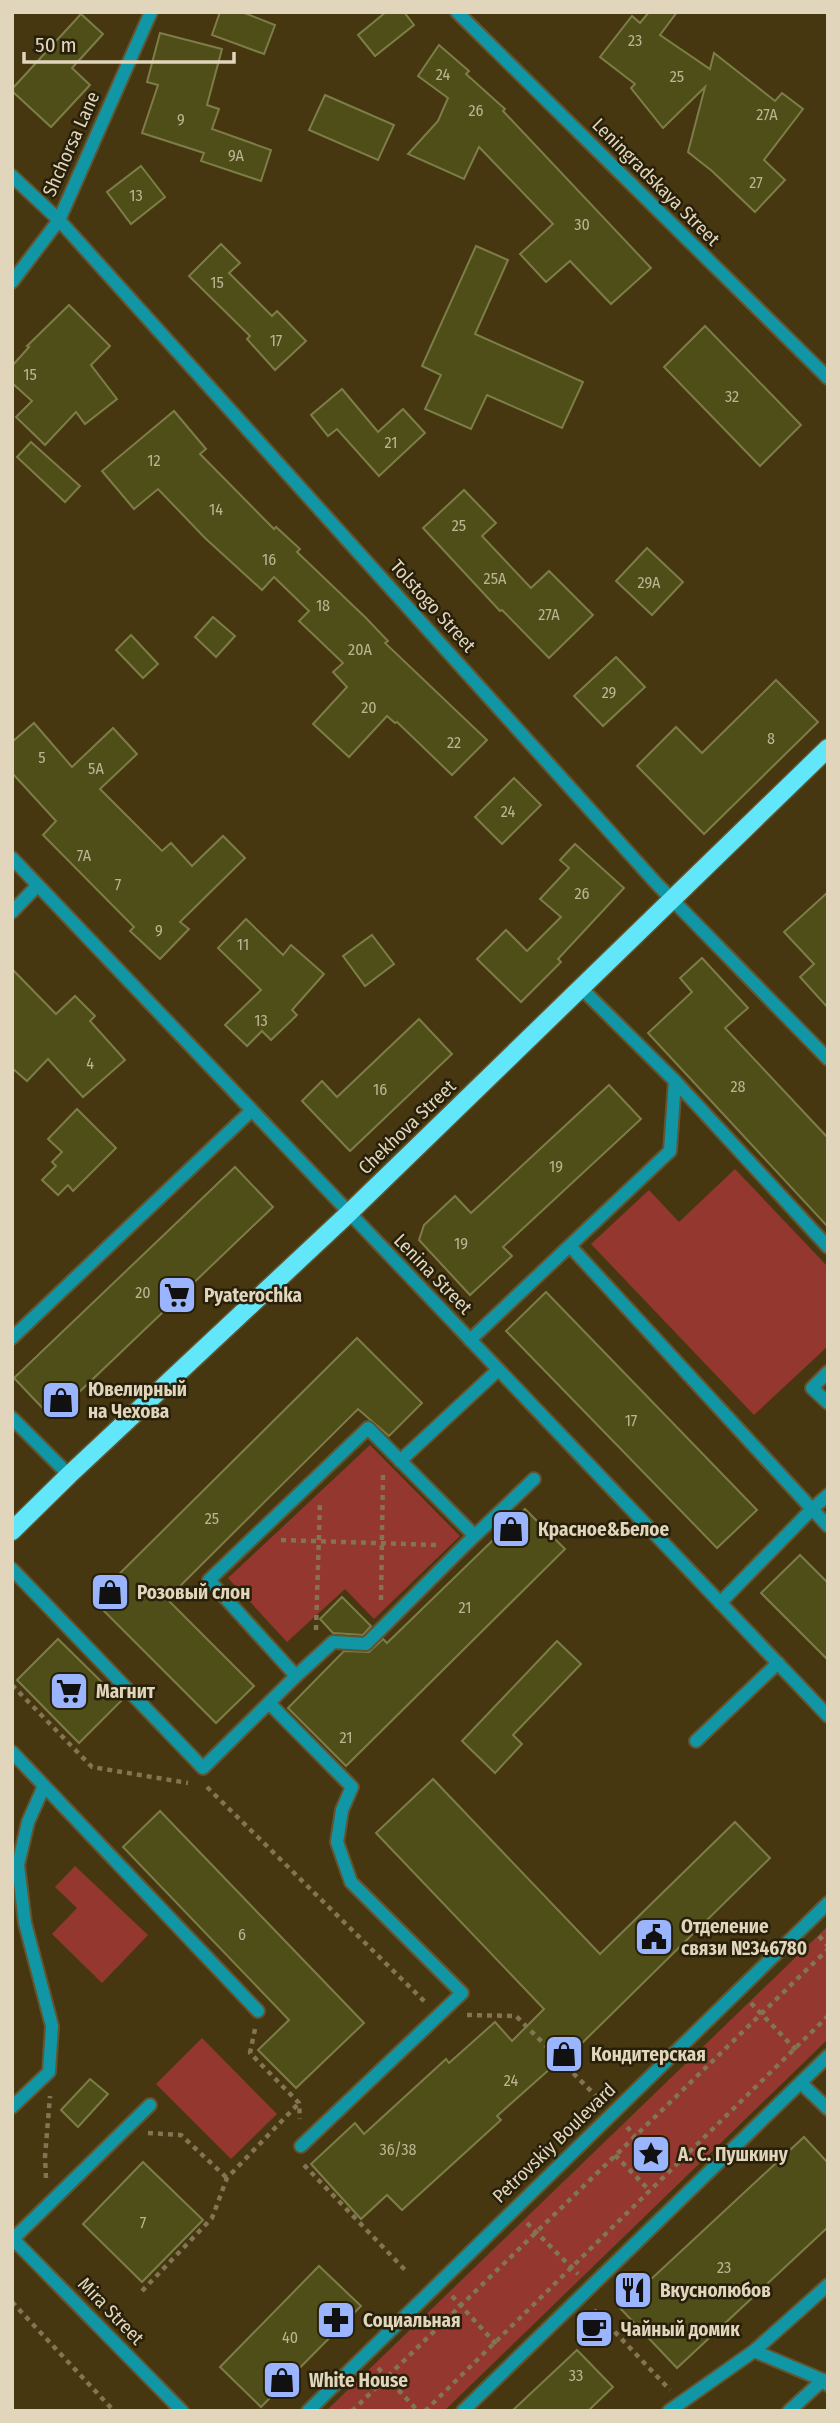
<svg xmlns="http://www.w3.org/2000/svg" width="840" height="2423" font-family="'Fira Sans Condensed',sans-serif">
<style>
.green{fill:#94372f}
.building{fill:#4f4e19;stroke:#7d7d48;stroke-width:2}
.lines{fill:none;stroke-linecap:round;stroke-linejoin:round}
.minor-casing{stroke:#62542f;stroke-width:16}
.major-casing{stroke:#62542f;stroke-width:21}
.path{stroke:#827553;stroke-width:4.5;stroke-dasharray:5 5;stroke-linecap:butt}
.minor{stroke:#1196a6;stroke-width:12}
.major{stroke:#62e6f9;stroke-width:18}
.labels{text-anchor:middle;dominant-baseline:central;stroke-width:5;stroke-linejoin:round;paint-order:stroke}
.number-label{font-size:16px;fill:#bcb493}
.street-label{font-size:19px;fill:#e1d6bc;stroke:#28200a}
.poi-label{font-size:19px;font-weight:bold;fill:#e1d6bc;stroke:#28200a;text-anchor:start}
</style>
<rect width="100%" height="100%" fill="#463710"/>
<g class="green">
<polygon points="735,1169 828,1267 828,1346 754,1415 591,1244 649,1190 679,1222"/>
<polygon points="370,1445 460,1536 374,1619 345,1589 287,1642 228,1578"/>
<polygon points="75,1866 148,1935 102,1983 52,1934 77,1908 55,1887"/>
<polygon points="828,1926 828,2039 444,2411 326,2411"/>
<polygon points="202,2038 277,2114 231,2159 156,2084"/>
</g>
<g class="building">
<polygon points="220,12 242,12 275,25 264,54 212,35"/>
<polygon points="386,12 404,12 414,25 375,56 358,35"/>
<polygon points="649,12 677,12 660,35 710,69 714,53 775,101 782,93 803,109 764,160 785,180 755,212 712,171 688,152 705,87 663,128 631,88 635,84 600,57 632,16 640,23"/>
<polygon points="81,14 103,34 72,68 90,85 51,127 12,91 12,89"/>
<polygon points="160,33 222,49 207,105 219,109 212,129 271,150 261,181 201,161 204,153 142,133 158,85 147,82"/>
<polygon points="439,45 469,71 466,74 505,109 503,111 651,268 611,304 570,261 546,282 520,254 553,224 479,147 464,179 408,154 438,121 448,98 418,76"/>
<polygon points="325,95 394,125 378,160 309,130"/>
<polygon points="141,166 165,197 131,224 107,192"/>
<polygon points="221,244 240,263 229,273 272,316 277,311 306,341 275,370 247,339 250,336 189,276"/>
<polygon points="476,246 508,260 475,334 583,382 562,428 487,395 471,429 425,409 441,375 422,366"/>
<polygon points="69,305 110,346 91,365 117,399 85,424 76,412 45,445 16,417 32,401 12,383 12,366 29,347 27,346"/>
<polygon points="705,326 801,425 760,466 664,367"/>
<polygon points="342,389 378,432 403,409 425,433 379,476 337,429 328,436 311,415"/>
<polygon points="174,411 206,449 200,454 274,529 276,527 300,549 297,552 366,618 388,641 385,643 487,740 452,775 397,722 395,723 387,716 349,757 313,724 347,687 333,672 343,663 299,621 309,611 274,577 262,590 205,538 158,489 134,509 102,471"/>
<polygon points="31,442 80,486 65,502 17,457"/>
<polygon points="464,490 496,523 482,536 531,588 549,571 593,615 549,658 502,610 500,611 423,528"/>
<polygon points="647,548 683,582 652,615 616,581"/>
<polygon points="213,617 235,636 216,657 195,637"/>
<polygon points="131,635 158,664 143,678 116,650"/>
<polygon points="616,657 645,687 603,726 574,696"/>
<polygon points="776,680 818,722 704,834 637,766 676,727 702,753"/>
<polygon points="34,723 72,767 113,728 137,754 100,789 162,851 171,843 192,866 223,836 245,858 180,922 189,929 160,959 130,931 134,927 43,835 56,821 12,773 12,742"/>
<polygon points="514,778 541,805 502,844 475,817"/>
<polygon points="575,844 624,888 558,959 561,962 521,1002 477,959 506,930 527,951 561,917 540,899 569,868 560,860"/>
<polygon points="828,892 828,1008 800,977 814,964 784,932"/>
<polygon points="246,919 283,955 291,945 324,974 292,1010 297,1015 271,1040 262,1031 247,1046 225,1025 261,990 218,948"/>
<polygon points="372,935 394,964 365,986 343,956"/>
<polygon points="702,958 748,1008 725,1028 828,1138 828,1227 648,1033 692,992 680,978"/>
<polygon points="12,969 56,1014 75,996 95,1016 90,1021 125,1060 83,1097 48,1059 27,1081 12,1068"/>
<polygon points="419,1019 452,1054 350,1151 302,1101 322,1081 337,1097"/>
<polygon points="609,1085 641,1119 503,1247 512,1256 470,1295 419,1240 424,1225 455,1196 471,1213"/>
<polygon points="77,1109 116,1148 73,1191 68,1185 58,1195 42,1180 56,1166 52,1162 62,1152 48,1139"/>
<polygon points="235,1167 273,1207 52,1418 14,1378"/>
<polygon points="546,1292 757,1510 717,1548 506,1331"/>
<polygon points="357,1338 422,1403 389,1436 358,1409 167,1599 254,1686 216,1723 93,1600"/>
<polygon points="525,1509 565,1549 346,1766 288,1708 344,1651 369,1652 383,1639 387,1643"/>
<polygon points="800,1555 828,1583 828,1660 761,1593"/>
<polygon points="342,1597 371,1626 363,1635 333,1633 320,1619"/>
<polygon points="58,1639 121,1701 79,1743 17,1680"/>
<polygon points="557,1641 581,1664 513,1735 522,1744 495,1773 462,1741"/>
<polygon points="433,1779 600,1954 735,1822 770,1858 572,2053 570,2051 497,2116 501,2120 402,2210 387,2195 361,2219 311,2164 355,2123 364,2134 446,2059 449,2063 495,2022 512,2041 544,2009 376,1833"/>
<polygon points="160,1811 364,2023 296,2088 258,2050 289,2020 123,1847"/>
<polygon points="90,2079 108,2094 78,2127 61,2110"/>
<polygon points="804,2137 828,2163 828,2227 677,2368 620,2308"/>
<polygon points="143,2162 203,2220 142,2282 83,2224"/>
<polygon points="319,2266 361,2306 261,2407 220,2367"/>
<polygon points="577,2350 613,2387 588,2411 512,2411"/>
</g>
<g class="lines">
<g class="minor-casing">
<g id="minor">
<polyline points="457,12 828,378"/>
<polyline points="12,176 59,220 656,883 828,1059"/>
<polyline points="12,282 59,220 151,12"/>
<polyline points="12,858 828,1716"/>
<polyline points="12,912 37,886"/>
<polyline points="580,987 675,1081 828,1247"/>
<polyline points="570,1246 812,1509 720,1603"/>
<polyline points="12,1338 251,1111"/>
<polyline points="470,1340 670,1151 675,1081"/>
<polyline points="828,1372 812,1388 828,1403"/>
<polyline points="12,1418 69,1475"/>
<polyline points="400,1461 498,1370"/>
<polyline points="828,1495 812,1509 828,1526"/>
<polyline points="12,1569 203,1768 296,1676 333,1642 366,1644 464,1546 534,1479"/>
<polyline points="296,1676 209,1580 368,1428 474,1535"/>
<polyline points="269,1703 352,1787 342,1810 337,1842 351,1882 462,1993 301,2146"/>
<polyline points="696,1741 778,1663"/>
<polyline points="12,1752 258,2011"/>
<polyline points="801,2083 828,2109"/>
<polyline points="12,2107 49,2072 52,2026 25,1923 18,1865 28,1822 44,1786"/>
<polyline points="12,2238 182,2411"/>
<polyline points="12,2240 150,2105"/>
<polyline points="754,2351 828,2285"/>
<polyline points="308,2411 828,1903"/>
<polyline points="463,2411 828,2056"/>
<polyline points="669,2411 754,2351 823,2380 828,2385"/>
<polyline points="789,2411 823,2380"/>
</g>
</g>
<g class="major-casing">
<polyline id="major" points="12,1531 69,1475 349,1213 828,748"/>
</g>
<g class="path">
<polyline points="281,1540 437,1545"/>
<polyline points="381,1600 383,1473"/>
<polyline points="316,1630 320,1502"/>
<polyline points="12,1685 92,1767 188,1783"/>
<polyline points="207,1787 425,2002"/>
<polyline points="819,1936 828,1946"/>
<polyline points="751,2003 796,2050"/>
<polyline points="467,2015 516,2016 601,2101"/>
<polyline points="255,2029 250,2053 299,2103 300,2119"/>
<polyline points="627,2127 635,2136"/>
<polyline points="148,2133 181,2135 227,2178"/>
<polyline points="615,2155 650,2191"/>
<polyline points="304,2165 408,2273"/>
<polyline points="46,2178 45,2157 50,2096"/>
<polyline points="527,2223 578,2274"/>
<polyline points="142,2291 212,2218 227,2178 299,2103"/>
<polyline points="452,2296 496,2344"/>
<polyline points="12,2302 114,2411"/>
<polyline points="594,2310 670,2390"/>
<polyline points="378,2368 418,2411"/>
<polyline points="352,2411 828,1949"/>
<polyline points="425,2411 828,2016"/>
</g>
<use href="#minor" class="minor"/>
<use href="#major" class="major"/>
</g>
<defs>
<g id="supermarket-square" transform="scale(2.0125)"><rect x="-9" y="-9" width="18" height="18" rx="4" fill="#9ab5fd" stroke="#28200a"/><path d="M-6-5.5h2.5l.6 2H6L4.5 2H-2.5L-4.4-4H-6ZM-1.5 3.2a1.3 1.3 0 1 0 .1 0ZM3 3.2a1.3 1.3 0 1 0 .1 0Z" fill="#111"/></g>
<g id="shop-square" transform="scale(2.0125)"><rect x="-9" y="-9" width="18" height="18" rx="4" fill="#9ab5fd" stroke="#28200a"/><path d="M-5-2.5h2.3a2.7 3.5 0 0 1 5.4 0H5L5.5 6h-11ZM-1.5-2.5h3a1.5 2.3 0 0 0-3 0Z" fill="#111"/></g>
<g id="civic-square" transform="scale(2.0125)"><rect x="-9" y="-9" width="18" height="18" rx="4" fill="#9ab5fd" stroke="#28200a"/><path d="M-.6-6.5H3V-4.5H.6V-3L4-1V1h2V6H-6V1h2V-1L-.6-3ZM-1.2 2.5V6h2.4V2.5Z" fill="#111"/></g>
<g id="sight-square" transform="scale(2.0125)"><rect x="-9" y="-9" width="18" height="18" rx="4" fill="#9ab5fd" stroke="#28200a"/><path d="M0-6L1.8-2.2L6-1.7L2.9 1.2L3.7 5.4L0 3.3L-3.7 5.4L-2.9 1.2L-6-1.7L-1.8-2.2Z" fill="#111"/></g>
<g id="restaurant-square" transform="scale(2.0125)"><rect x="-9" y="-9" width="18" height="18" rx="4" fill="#9ab5fd" stroke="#28200a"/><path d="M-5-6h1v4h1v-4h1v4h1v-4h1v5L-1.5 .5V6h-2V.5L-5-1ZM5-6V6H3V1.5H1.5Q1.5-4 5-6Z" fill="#111"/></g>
<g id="pharmacy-square" transform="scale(2.0125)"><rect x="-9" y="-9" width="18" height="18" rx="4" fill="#9ab5fd" stroke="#28200a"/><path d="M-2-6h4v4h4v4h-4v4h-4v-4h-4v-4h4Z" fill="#111"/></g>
<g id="cafe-square" transform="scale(2.0125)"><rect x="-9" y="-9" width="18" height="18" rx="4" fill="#9ab5fd" stroke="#28200a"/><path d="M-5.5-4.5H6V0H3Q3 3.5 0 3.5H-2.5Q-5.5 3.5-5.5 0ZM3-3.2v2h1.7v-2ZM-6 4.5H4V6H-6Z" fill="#111"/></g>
</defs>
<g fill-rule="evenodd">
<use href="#supermarket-square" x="177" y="1295"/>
<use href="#shop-square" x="61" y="1400"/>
<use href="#shop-square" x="511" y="1529"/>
<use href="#shop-square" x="110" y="1592"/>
<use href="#supermarket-square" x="69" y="1691"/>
<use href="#civic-square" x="654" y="1937"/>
<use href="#shop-square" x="564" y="2054"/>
<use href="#sight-square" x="651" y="2154"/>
<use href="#restaurant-square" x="633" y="2290"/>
<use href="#pharmacy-square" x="336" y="2320"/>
<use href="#cafe-square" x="594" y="2329"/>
<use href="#shop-square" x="282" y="2380"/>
</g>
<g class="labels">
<g class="number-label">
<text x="635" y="40">23</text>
<text x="443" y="74">24</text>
<text x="677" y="76">25</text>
<text x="476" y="110">26</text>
<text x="767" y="114">27А</text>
<text x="181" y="119">9</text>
<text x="236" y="155">9А</text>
<text x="756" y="182">27</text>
<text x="136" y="195">13</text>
<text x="582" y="224">30</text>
<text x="217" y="282">15</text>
<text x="276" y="340">17</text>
<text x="30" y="374">15</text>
<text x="732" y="396">32</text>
<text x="391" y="442">21</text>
<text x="154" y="460">12</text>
<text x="216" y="509">14</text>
<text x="459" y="525">25</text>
<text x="269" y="559">16</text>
<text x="495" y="578">25А</text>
<text x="649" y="582">29А</text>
<text x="323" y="605">18</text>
<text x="549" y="614">27А</text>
<text x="360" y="649">20А</text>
<text x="609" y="692">29</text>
<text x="369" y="707">20</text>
<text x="771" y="738">8</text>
<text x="454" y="742">22</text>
<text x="42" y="757">5</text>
<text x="96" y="768">5А</text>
<text x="508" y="811">24</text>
<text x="84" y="855">7А</text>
<text x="118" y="884">7</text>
<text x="582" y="893">26</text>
<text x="159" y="930">9</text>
<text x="243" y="944">11</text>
<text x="261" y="1020">13</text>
<text x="90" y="1063">4</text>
<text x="738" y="1086">28</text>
<text x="380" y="1089">16</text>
<text x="556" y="1166">19</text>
<text x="461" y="1243">19</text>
<text x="143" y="1292">20</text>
<text x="631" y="1420">17</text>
<text x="212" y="1518">25</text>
<text x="465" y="1607">21</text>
<text x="346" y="1737">21</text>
<text x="242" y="1934">6</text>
<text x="511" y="2080">24</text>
<text x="398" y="2149">36/38</text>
<text x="143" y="2222">7</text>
<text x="724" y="2267">23</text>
<text x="290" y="2337">40</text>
<text x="576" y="2375">33</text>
</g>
<g class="street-label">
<text transform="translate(71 144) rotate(-66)">Shchorsa Lane</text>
<text transform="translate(656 182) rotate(45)">Leningradskaya Street</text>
<text transform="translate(433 606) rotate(48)">Tolstogo Street</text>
<text transform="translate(407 1127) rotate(-44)">Chekhova Street</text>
<text transform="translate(433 1274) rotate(46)">Lenina Street</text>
<text transform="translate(554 2143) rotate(-44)">Petrovskiy Boulevard</text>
<text transform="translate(111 2311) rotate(46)">Mira Street</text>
</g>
<g class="poi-label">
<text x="204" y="1295">Pyaterochka</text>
<text x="88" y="1389">Ювелирный<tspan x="88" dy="22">на Чехова</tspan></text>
<text x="538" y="1529">Красное&amp;Белое</text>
<text x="137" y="1592">Розовый слон</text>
<text x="96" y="1691">Магнит</text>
<text x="681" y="1926">Отделение<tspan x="681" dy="22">связи №346780</tspan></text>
<text x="591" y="2054">Кондитерская</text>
<text x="678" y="2154">А. С. Пушкину</text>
<text x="660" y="2290">Вкуснолюбов</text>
<text x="363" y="2320">Социальная</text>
<text x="621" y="2329">Чайный домик</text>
<text x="309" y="2380">White House</text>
</g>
</g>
<rect width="840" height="2423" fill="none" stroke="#e1d6bc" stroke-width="28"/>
<path d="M24 52v10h210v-10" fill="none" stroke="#e1d6bc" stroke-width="3.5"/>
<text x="35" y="52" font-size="21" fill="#e1d6bc" stroke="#28200a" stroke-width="5" paint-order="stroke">50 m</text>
</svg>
